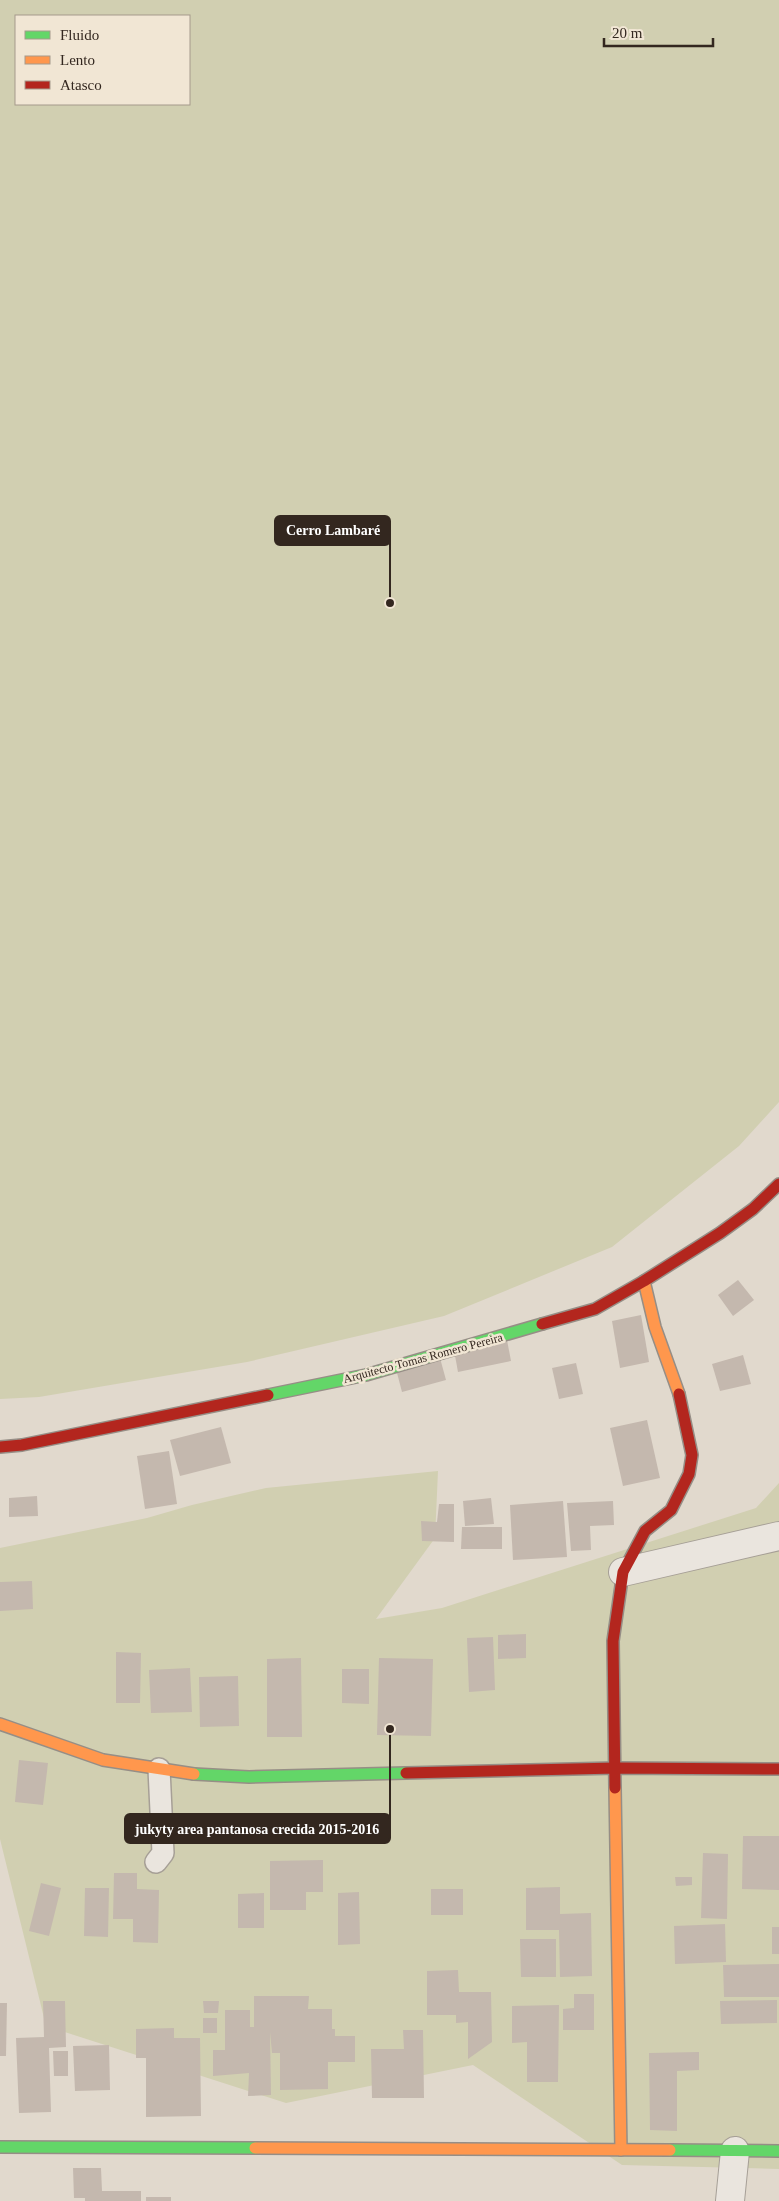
<svg xmlns="http://www.w3.org/2000/svg" width="779" height="2201" font-family="Georgia,serif">
<style>
.green{fill:#d1cfb1;fill-rule:evenodd}
.building{fill:#c4b8ae}
.lines{fill:none;stroke-linecap:round;stroke-linejoin:round}
.lane-casing{stroke:#a69f96;stroke-width:24}
.street-casing{stroke:#a69f96;stroke-width:30}
.fast-casing{stroke:#968e86;stroke-width:14}
.slow-casing{stroke:#968e86;stroke-width:14}
.jam-casing{stroke:#968e86;stroke-width:14}
.lane{stroke:#eae5de;stroke-width:21}
.street{stroke:#eae5de;stroke-width:28}
.fast{stroke:#63d668;stroke-width:11}
.slow{stroke:#ff974d;stroke-width:11}
.jam{stroke:#b3261e;stroke-width:11}
.labels{text-anchor:middle;dominant-baseline:central;stroke-width:5;stroke-linejoin:round;paint-order:stroke}
.street-label{font-size:12px;fill:#33271f;stroke:#f1e6d4}
.leader{fill:none;stroke:#33271f;stroke-width:2}
.callout-dot{fill:#33271f;stroke:#f1e6d4;stroke-width:2}
.callout{fill:#33271f;stroke:#33271f;stroke-width:2}
.callout-label{font-size:14px;text-anchor:middle;font-weight:bold;fill:#fff}
</style>
<rect width="100%" height="100%" fill="#e1d9cd"/>
<g class="green">
<path d="M0,0h779v1102l-40,44 -127,101 -168,69 -197,46 -208,35 -39,2zM189,16v88h-173v-88z"/>
<polygon points="438,1471 435,1538 376,1619 442,1608 756,1508 779,1483 779,2169 622,2165 473,2065 286,2103 46,2026 0,1839 0,1548 147,1518 192,1505 266,1488"/>
</g>
<g class="building">
<polygon points="738,1280 754,1300 733,1316 718,1295"/>
<polygon points="641,1315 649,1362 620,1368 612,1321"/>
<polygon points="507,1340 511,1361 458,1372 454,1350"/>
<polygon points="743,1355 751,1384 720,1391 712,1364"/>
<polygon points="440,1358 446,1380 402,1392 396,1369"/>
<polygon points="576,1363 583,1394 559,1399 552,1368"/>
<polygon points="647,1420 660,1478 623,1486 610,1428"/>
<polygon points="221,1427 231,1463 180,1476 170,1440"/>
<polygon points="169,1451 177,1504 145,1509 137,1456"/>
<polygon points="37,1496 38,1516 9,1517 9,1498"/>
<polygon points="491,1498 494,1524 465,1526 463,1501"/>
<polygon points="563,1501 567,1557 513,1560 510,1505"/>
<polygon points="613,1501 614,1525 590,1526 591,1550 571,1551 567,1503"/>
<polygon points="439,1504 454,1504 454,1542 422,1541 421,1521 437,1522"/>
<polygon points="462,1527 502,1527 502,1549 461,1549"/>
<polygon points="32,1581 33,1609 0,1611 0,1582"/>
<polygon points="526,1634 526,1658 498,1659 498,1635"/>
<polygon points="493,1637 495,1690 469,1692 467,1638"/>
<polygon points="116,1652 141,1653 140,1703 116,1703"/>
<polygon points="301,1658 302,1737 267,1737 267,1659"/>
<polygon points="379,1658 433,1659 431,1736 377,1735"/>
<polygon points="190,1668 192,1712 151,1713 149,1670"/>
<polygon points="342,1669 369,1669 369,1704 342,1703"/>
<polygon points="238,1676 239,1726 200,1727 199,1677"/>
<polygon points="19,1760 48,1763 43,1805 15,1802"/>
<polygon points="743,1836 779,1836 779,1890 742,1889"/>
<polygon points="703,1853 728,1854 727,1919 701,1918"/>
<polygon points="323,1860 323,1892 306,1892 306,1910 270,1910 270,1861"/>
<polygon points="114,1873 137,1873 137,1889 159,1890 158,1943 133,1942 133,1919 113,1919"/>
<polygon points="675,1877 692,1877 692,1885 676,1886"/>
<polygon points="41,1883 61,1888 49,1936 29,1931"/>
<polygon points="560,1887 560,1914 591,1913 592,1976 560,1977 559,1930 526,1930 526,1888"/>
<polygon points="85,1888 109,1888 108,1937 84,1936"/>
<rect x="431" y="1889" width="32" height="26"/>
<polygon points="359,1892 360,1944 338,1945 338,1893"/>
<polygon points="264,1893 264,1928 238,1928 238,1894"/>
<polygon points="725,1924 726,1962 675,1964 674,1926"/>
<rect x="772" y="1927" width="7" height="27"/>
<polygon points="520,1939 556,1939 556,1977 521,1977"/>
<polygon points="779,1964 779,1997 724,1997 723,1965"/>
<polygon points="458,1970 459,1992 491,1992 492,2042 468,2059 468,2022 456,2023 456,2015 427,2015 427,1971"/>
<polygon points="574,1994 594,1994 594,2030 563,2030 563,2009 574,2008"/>
<polygon points="254,1996 309,1996 308,2009 332,2009 332,2029 335,2029 335,2036 355,2036 355,2062 328,2062 328,2089 280,2090 280,2053 272,2053 270,2032 271,2095 248,2096 249,2073 213,2076 213,2050 225,2050 225,2010 250,2010 250,2027 254,2027"/>
<polygon points="777,2000 777,2023 721,2024 720,2001"/>
<polygon points="43,2001 65,2001 66,2047 49,2048 51,2112 19,2113 16,2038 44,2037"/>
<polygon points="203,2001 219,2001 218,2013 204,2013"/>
<polygon points="0,2003 7,2003 6,2056 0,2056"/>
<polygon points="559,2005 558,2082 527,2082 527,2042 512,2043 512,2006"/>
<rect x="203" y="2018" width="14" height="15"/>
<polygon points="174,2028 174,2038 200,2038 201,2116 146,2117 146,2058 136,2058 136,2029"/>
<polygon points="403,2030 423,2030 424,2098 372,2098 371,2049 404,2049"/>
<polygon points="109,2045 110,2090 75,2091 73,2046"/>
<polygon points="53,2051 68,2051 68,2076 54,2076"/>
<polygon points="699,2052 699,2070 677,2071 677,2131 650,2130 649,2053"/>
<polygon points="73,2168 101,2168 102,2191 141,2191 141,2201 85,2201 85,2198 74,2198"/>
<rect x="146" y="2197" width="25" height="4"/>
</g>
<g class="lines">
<g class="lane-casing">
<polyline id="lane" points="156,1862 163,1853 159,1769"/>
</g>
<g class="street-casing">
<g id="street">
<polyline points="623,1572 779,1536"/>
<polyline points="730,2201 735,2151"/>
</g>
</g>
<g class="fast-casing">
<g id="fast">
<polyline points="268,1395 366,1375 542,1324"/>
<polyline points="194,1774 249,1777 406,1773"/>
<polyline points="0,2147 255,2148"/>
<polyline points="670,2150 779,2151"/>
</g>
</g>
<g class="slow-casing">
<g id="slow">
<polyline points="644,1281 655,1327 679,1394"/>
<polyline points="0,1724 103,1760 194,1774"/>
<polyline points="615,1788 621,2150"/>
<polyline points="255,2148 670,2150"/>
</g>
</g>
<g class="jam-casing">
<g id="jam">
<polyline points="542,1324 595,1309 644,1281 720,1233 753,1209 779,1184"/>
<polyline points="0,1447 22,1445 268,1395"/>
<polyline points="406,1773 616,1768 779,1769"/>
<polyline points="615,1788 613,1641 623,1572 645,1531 671,1510 689,1474 692,1455 679,1394"/>
</g>
</g>
<use href="#lane" class="lane"/>
<use href="#street" class="street"/>
<use href="#fast" class="fast"/>
<use href="#slow" class="slow"/>
<use href="#jam" class="jam"/>
</g>
<g class="labels">
<g class="street-label">
<text transform="translate(423 1358) rotate(-15)">Arquitecto Tomas Romero Pereira</text>
</g>
</g>
<path class="leader" d="M390 603L390 530M390 1729L390 1829"/>
<g class="callout-dot">
<circle cx="390" cy="603" r="5"/>
<circle cx="390" cy="1729" r="5"/>
</g>
<g class="callout">
<rect x="275" y="516" width="115" height="29" rx="5"/>
<rect x="125" y="1814" width="265" height="29" rx="5"/>
</g>
<g class="callout-label">
<text x="333" y="535">Cerro Lambaré</text>
<text x="257" y="1834">jukyty area pantanosa crecida 2015-2016</text>
</g>
<rect x="15" y="15" width="175" height="90" fill="#f1e6d4" stroke="#a59a8c"/>
<rect x="25" y="31" width="25" height="8" fill="#63d668" stroke="#a59a8c"/>
<text x="60" y="40" font-size="15" fill="#33271f">Fluido</text>
<rect x="25" y="56" width="25" height="8" fill="#ff974d" stroke="#a59a8c"/>
<text x="60" y="65" font-size="15" fill="#33271f">Lento</text>
<rect x="25" y="81" width="25" height="8" fill="#b3261e" stroke="#a59a8c"/>
<text x="60" y="90" font-size="15" fill="#33271f">Atasco</text>
<path d="M604 38v8h109v-8" fill="none" stroke="#33271f" stroke-width="2.5"/>
<text x="612" y="38" font-size="15" fill="#33271f" stroke="#f1e6d4" stroke-width="4" paint-order="stroke">20 m</text>
</svg>
